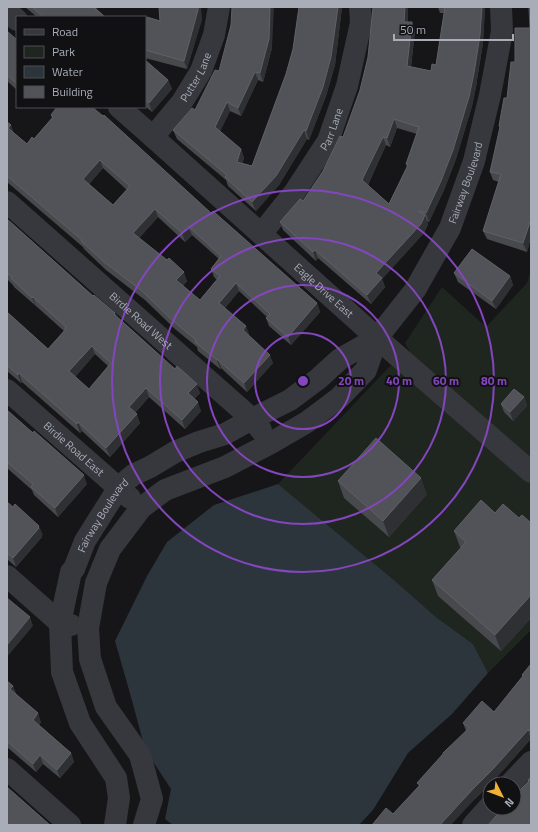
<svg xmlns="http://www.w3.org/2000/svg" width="538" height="832" font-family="'Titillium Web',sans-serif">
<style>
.green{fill:#1e261f}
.water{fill:#2c353c}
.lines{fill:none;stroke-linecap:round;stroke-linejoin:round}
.minor{stroke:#37383d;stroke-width:22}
.wall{fill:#47494d;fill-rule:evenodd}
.shaded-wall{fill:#2f3033}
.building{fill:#525359;stroke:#5f6168;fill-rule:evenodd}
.ring{fill:none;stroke:#8446be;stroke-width:2}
.labels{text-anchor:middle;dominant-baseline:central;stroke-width:4;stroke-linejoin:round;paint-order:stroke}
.street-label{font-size:11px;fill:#a8adb8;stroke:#111113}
.centre{fill:#8446be;stroke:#111113;stroke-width:2}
.ring-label{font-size:12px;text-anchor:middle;font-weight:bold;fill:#8446be;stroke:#111113;stroke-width:4;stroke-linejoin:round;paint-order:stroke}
</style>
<rect width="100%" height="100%" fill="#161618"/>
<g class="green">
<polygon points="531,269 531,461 412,356 405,343 442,287 486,327 527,283"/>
<polygon points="391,365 404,372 531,483 531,630 488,673 473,644 436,617 394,580 278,484"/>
</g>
<polygon class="water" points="278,484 394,580 436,617 473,644 488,673 452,714 408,753 373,810 359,825 173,825 165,819 171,789 150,757 144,745 131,697 115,641 147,576 167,542 214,505"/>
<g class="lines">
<g class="minor">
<polyline points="7,11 17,20"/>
<path id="s1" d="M119,107l34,30 224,201 154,134"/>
<path id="s2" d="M153,137l29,-35 19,-31 13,-36 5,-28"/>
<path id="s3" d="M7,202l245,217 9,11"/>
<path id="s4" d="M261,234l33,-41 34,-52 19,-55 14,-63 -1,-16"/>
<path id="s5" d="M7,390l123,108"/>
<polyline points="7,576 60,623 71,625"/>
<polyline points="7,769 70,825"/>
<polyline points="510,784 531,762"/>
<path id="s6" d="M115,825l4,-27 -3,-20 -36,-55 -18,-51 -2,-49 11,-51 3,-3 11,-28 34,-54 14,-12 17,-8 25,-15 24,-10 26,-8 27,-15 38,-19 28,-21 22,-20 37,-21"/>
<path id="s7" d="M144,825l8,-26 -12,-44 -34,-48 -16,-48 -2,-31 8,-45 14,-34 31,-41 24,-18 60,-23 46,-24 36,-21 32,-24 27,-28 11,-32 38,-48 35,-62 24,-67 16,-66 12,-64 -1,-24"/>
<polyline points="473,825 490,806"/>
</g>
</g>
<g class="wall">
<polygon points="25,7 96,7 97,10 105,17 37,17"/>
<polygon points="299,7 342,7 335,65 326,96 309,140 307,139 279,185 256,211 228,186 226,180 177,139 173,130 195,110 219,71 272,48 263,82 258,80 241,116 230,111 220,131 241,149 244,158 242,164 252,166 286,74 293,49"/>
<path d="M408,7v15h4l3,9 -4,36 20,4 5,-6 8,-52h-4l-2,-6h47l-2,36 -6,37v2l-5,24 -16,53 -12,31 -15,32 -2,-1 1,3 -4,9 -42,46 3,8 -14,17 -53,-46 -2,3 -33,-31 -3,-8 23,-21 20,-30 20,-34zM397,128l20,6 -11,30 1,3 -18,37 -21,-19 18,-40 4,2z"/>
<polygon points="531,7 531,237 527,252 487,239 483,231 499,182 493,180 490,172 500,129 499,126 507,98 515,62 530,28"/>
<polygon points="202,19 187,69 145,58 145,25 160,21"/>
<polygon points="7,31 17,40 17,90 7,81"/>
<polygon points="145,60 168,80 172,89 152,112 145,106"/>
<path d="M51,115l160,98 106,90 3,9 -29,33 -22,-19 -3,-8 1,-1 -28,-26 -14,17 24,26 -1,2 25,27 -26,29 -26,-24 -1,1 -22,-18 -1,-4 -22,-18 -30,-29 -39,-30 -22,-21 -1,-2 -76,-65v-60l4,3 2,7 14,12 7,-5 18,-21zM103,168l24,22 -14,15 -24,-21zM158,217l27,25 7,-7 27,24 -8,10 3,8 3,3 -17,20 -17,-14 4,-5 -48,-43z"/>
<path d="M7,219l86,77 22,17 2,4 83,76 -6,6 7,12 -16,18 -36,-32 -14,16 5,10 -30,34 -28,-26 -2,2 -58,-51 -1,1 -14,-12v-59l41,37 16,-18 -28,-25 -22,-19 -1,-2 -6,-6zM95,354l13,12 -19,23 -14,-12z"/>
<polygon points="454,273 510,276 513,285 496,309 458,282"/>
<polygon points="524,397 527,406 513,421 504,412 501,404"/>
<polygon points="7,410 87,484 58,517 34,495 32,490 7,468"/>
<polygon points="338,481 427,494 389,537 344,498"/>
<polygon points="7,502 43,535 42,535 42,537 16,567 7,559"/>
<polygon points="495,513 519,518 531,523 531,618 501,651 438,596 432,580 461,548 460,547 454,531"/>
<polygon points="531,664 531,739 496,778 475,799 393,814 419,786 417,783 466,731 463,723 494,712 522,677 522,675"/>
<polygon points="7,681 13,686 16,694 41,722 39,725 71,753 74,762 60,778 43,764 36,772 7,747"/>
</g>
<g class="shaded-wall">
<polygon points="198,7 201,7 202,19 187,69 184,61"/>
<polygon points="270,7 274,7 272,48 263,82 260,73"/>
<polygon points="338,7 342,7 335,65 326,96 309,140 306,131"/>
<polygon points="405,7 408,7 408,30 404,22"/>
<polygon points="482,7 485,7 483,43 477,80 477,82 472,106 456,159 444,190 429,222 426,213 474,73"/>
<polygon points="412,22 415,31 410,74 407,66"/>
<polygon points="255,72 258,80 241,116 238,108"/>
<polygon points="168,80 172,89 152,112 149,103"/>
<polygon points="227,102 230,111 218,136 215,127"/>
<polygon points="394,119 397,128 390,147 387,138"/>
<polygon points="11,125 14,134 8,128"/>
<polygon points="304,130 307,139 279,185 256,211 252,202"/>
<polygon points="383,137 386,145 366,189 362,180"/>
<polygon points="241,149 244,158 241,171 237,162"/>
<polygon points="100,160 103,168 86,188 83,179"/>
<polygon points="155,209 158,217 136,242 133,233"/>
<polygon points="425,215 428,224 424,233 382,279 385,287 371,304 367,295 376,273"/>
<polygon points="531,219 531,237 527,252 523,243"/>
<polygon points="188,226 192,235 185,242 182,233"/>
<polygon points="315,250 318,258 316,261 313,252"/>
<polygon points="184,272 187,281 180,289 176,280"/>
<polygon points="510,276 513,285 496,309 492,301"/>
<polygon points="236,283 239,291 222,312 219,303"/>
<polygon points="33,297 36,306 32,298"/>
<polygon points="317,303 320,312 291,345 288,337"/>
<polygon points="246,326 249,334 246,339 243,330"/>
<polygon points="92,346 95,354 72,380 69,371"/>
<polygon points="270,355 273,363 247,392 244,383"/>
<polygon points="217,360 218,360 221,368 220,369"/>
<polygon points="19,373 22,382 21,383 18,375"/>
<polygon points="197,384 200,393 192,402 188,393"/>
<polygon points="146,388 149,397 132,416 129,407"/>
<polygon points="524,397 527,406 513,421 510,412"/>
<polygon points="198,402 201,411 185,429 182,420"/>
<polygon points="137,414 140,423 110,457 106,448"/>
<polygon points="78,422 82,431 80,433 77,424"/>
<polygon points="84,475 87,484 58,517 55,508"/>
<polygon points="421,478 427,494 389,537 383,521"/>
<polygon points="39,526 43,535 42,535 42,537 16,567 13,558"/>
<polygon points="530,596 531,598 531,618 501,651 495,635"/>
<polygon points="30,617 33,626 7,657 7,645"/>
<polygon points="13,686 16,695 10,689"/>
<polygon points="38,713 41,722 36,728 33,720"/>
<polygon points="531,728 531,736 529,731"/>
<polygon points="528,730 531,739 496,778 475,799 451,825 440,825"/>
<polygon points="71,753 74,762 60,778 57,770"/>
<polygon points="40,755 43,764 36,772 33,764"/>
</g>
<g class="building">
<polygon points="32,7 96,7 95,8 105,17 43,17"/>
<polygon points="159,7 198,7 198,10 184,61 145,50 145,25 147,17 160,21"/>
<polygon points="232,7 270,7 269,39 260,73 255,72 238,108 227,102 215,127 241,149 237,162 252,166 286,74 293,49 299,7 338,7 331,57 323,87 306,131 304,130 276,176 252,202 225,177 227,175 173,130 192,108 195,110 215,70 219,71 231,25"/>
<path d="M373,7h32l-1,15h8l-5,44 24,5 1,-7 4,1 9,-58h37l-2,28 -6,38 -5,24 -16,53 -12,31 -15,32 -8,-2 7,4 -4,9 -45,49 6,5 -15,17 -52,-45 -2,2 -33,-30 20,-23 3,2 20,-30 17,-35 3,1 17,-47 8,-33zM394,119l25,8 -13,37 2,1 -19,39 -27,-24 21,-43 4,1z"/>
<polygon points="529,7 531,7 531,219 523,243 483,231 501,174 490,172 500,127 499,126 504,98 507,98 511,62 515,62 515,28 530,28"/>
<polygon points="7,31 17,40 17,84 7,75"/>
<polygon points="145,60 168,80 149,103 145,100"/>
<path d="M57,107h35l11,9 1,-1 107,98 2,-2 104,92 -29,34 -22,-19 4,-4 -34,-31 -17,20 27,23 -3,4 27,25 -26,28 -26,-23h-1l-22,-18 1,-2 -24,-20 -30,-29 -39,-30 -22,-20 1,-1 -75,-64v-54l4,3 -3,3 19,16 5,-7 2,2 19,-22 -2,-2zM100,160l30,26 -17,19 -30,-26zM155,209l27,24 6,-7 33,30 -10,13 9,7 -20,24 -24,-20 8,-8 -15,-14 -2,2 -34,-27z"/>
<path d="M7,219l86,77 1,-1 21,18 -1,1 61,55 2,-3 20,18 -9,9 10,9 -16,18 -36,-32 -17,19 8,7 -31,34 -28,-26 -1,2 -58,-51 -1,2 -11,-10v-53l41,37 18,-20h-1l1,-2 -33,-30 -1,1 -21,-20 1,-1 -5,-4zM92,346l19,17 -22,26 -20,-18z"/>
<polygon points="472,249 510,276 492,301 454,273"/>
<polygon points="514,389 524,397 510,412 501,404"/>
<polygon points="7,410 33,433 34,431 84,475 55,508 31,487 33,484 7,462"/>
<polygon points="376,438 421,478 383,521 338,481"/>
<polygon points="481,500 495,513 503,504 519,518 522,515 531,523 531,597 530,596 495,635 432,580 466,542 454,531"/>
<polygon points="7,502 13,507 15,504 39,526 38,527 39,528 13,558 7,553"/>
<polygon points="7,598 30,617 7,645"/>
<polygon points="531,664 531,728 529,731 528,730 493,769 472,790 440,825 372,825 386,808 393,814 420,785 417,783 443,754 443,753 469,728 463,723 482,701 494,712 523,676 522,675"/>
<polygon points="7,681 13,686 10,689 38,713 33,720 71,753 57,770 40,755 33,764 7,741"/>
<polygon points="531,777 531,825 488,825 503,808 514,808 514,796 529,781 528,780"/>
<polygon points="7,787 50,825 7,825"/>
</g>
<g class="ring">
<circle cx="303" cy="381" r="48"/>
<circle cx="303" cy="381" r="96"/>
<circle cx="303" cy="381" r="143"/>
<circle cx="303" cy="381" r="191"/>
</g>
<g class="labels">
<g class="street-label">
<text stroke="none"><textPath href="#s2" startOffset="74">Putter Lane</textPath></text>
<text stroke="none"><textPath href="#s4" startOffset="127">Parr Lane</textPath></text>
<text stroke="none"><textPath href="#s7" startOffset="828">Fairway Boulevard</textPath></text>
<text stroke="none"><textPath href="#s1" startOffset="275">Eagle Drive East</textPath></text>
<text stroke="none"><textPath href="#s3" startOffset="179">Birdie Road West</textPath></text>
<text stroke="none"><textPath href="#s5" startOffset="89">Birdie Road East</textPath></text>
<text stroke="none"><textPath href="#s6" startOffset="334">Fairway Boulevard</textPath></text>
</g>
</g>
<circle cx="303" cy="381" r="6" class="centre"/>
<g class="ring-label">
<text x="351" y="385">20 m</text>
<text x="399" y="385">40 m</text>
<text x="446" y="385">60 m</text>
<text x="494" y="385">80 m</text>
</g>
<rect width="538" height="832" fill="none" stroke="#a8adb8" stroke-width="16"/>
<rect x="16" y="16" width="130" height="92" fill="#111113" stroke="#4d4f55"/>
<rect x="24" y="29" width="20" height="6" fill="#37383d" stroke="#4d4f55"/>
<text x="52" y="36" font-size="12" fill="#a8adb8">Road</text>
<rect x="24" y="46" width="20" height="12" fill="#1e261f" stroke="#4d4f55"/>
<text x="52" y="56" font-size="12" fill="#a8adb8">Park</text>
<rect x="24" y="66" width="20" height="12" fill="#2c353c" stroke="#4d4f55"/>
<text x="52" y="76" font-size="12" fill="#a8adb8">Water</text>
<rect x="24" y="86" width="20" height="12" fill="#525359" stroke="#4d4f55"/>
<text x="52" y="96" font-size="12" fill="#a8adb8">Building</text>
<g transform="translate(502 796) rotate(132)"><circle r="19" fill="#111113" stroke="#4d4f55"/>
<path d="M0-3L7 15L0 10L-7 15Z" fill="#f2b134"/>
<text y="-6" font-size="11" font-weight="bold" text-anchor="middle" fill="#a8adb8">N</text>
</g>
<path d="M394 34v6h119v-6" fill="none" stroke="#a8adb8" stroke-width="2"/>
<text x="400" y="34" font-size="12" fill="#a8adb8" stroke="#111113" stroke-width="3" paint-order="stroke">50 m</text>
</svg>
